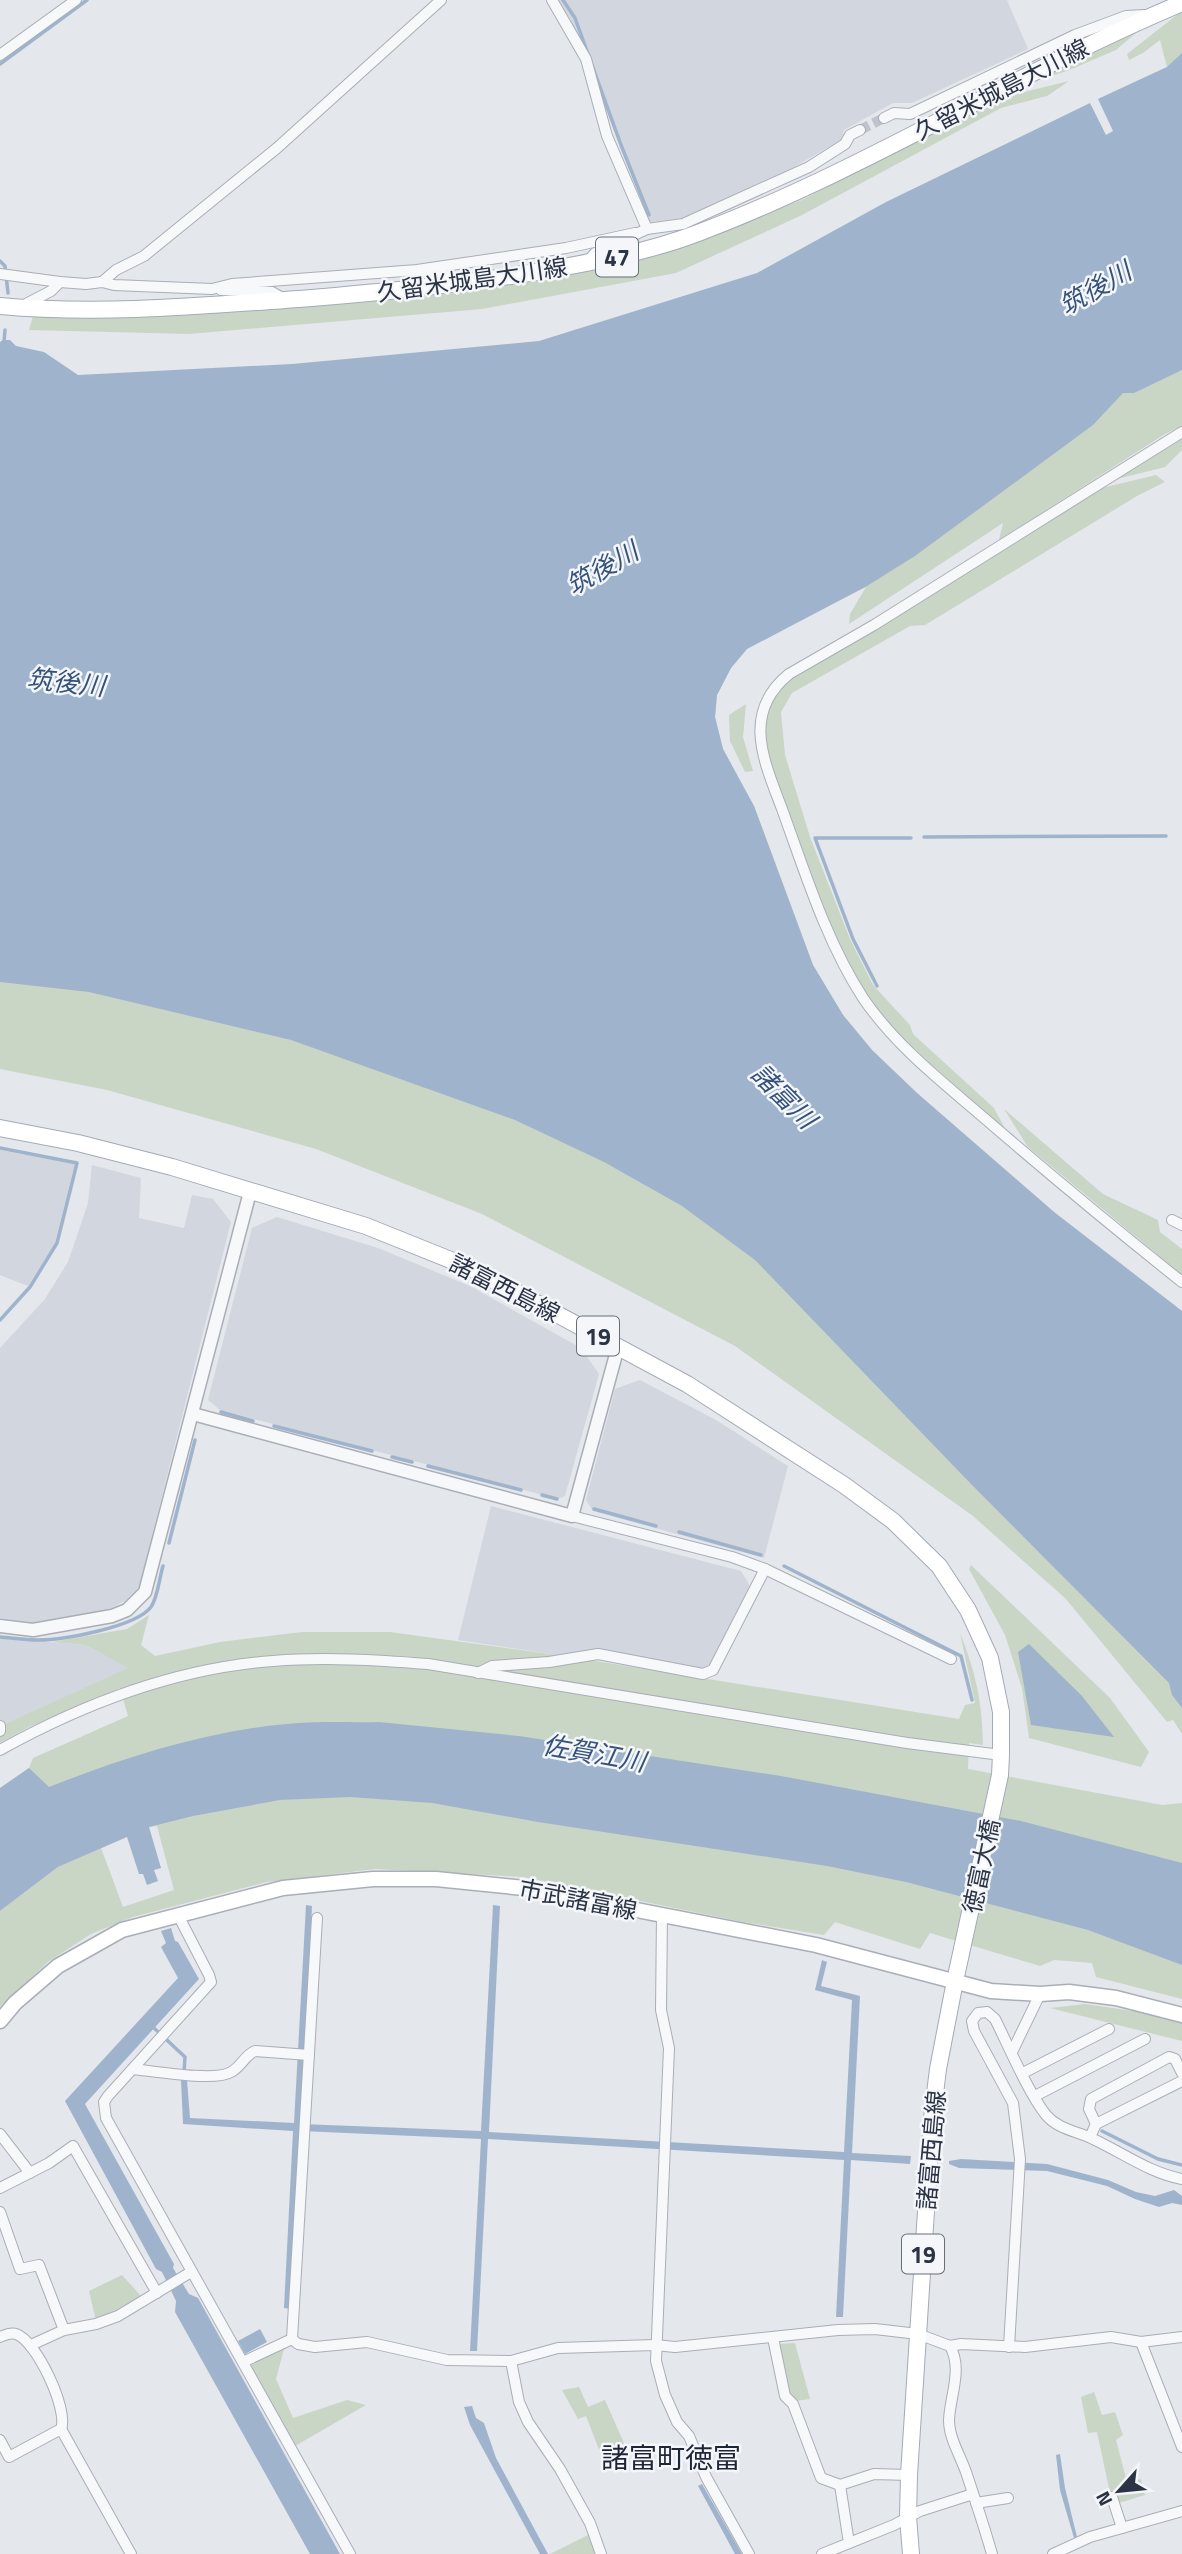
<svg xmlns="http://www.w3.org/2000/svg" width="1182" height="2554" font-family="'Titillium Web','Noto Sans JP',sans-serif">
<style>
.built{fill:#d2d6de}
.green{fill:#c9d6c5}
.water{fill:#9fb4cc}
.lines{fill:none;stroke-linecap:round;stroke-linejoin:round}
.stream{stroke:#9fb4cc;stroke-width:3.5}
.minor-tunnel{stroke:#bfc3cb;stroke-width:10;stroke-dasharray:10 5;stroke-linecap:butt}
.minor-casing{stroke:#a9aeb7;stroke-width:12}
.tertiary-casing{stroke:#a9aeb7;stroke-width:15}
.secondary-casing{stroke:#a9aeb7;stroke-width:17}
.primary-casing{stroke:#a3abb8;stroke-width:18}
.minor{stroke:#f7f8fa;stroke-width:10}
.tertiary{stroke:#f7f8fa;stroke-width:12}
.secondary{stroke:#fff;stroke-width:14}
.primary{stroke:#fff;stroke-width:16}
.labels{text-anchor:middle;dominant-baseline:central;stroke-width:5;stroke-linejoin:round;paint-order:stroke}
.shield{fill:#f4f6f9;stroke:#676e7b;stroke-width:2}
.shield-label{font-size:23px;font-weight:bold;fill:#2b3445}
.street-label{font-size:24px;fill:#2b3445;stroke:#f4f6f9}
.water-label{font-size:26px;font-style:italic;fill:#34527a;stroke:#f4f6f9}
.quarter-label{font-size:28px;fill:#1d2536;stroke:#f4f6f9}
</style>
<rect width="100%" height="100%" fill="#e4e7ec"/>
<g class="built">
<polygon points="558,0 1007,0 1028,49 912,103 893,103 844,130 841,140 785,172 684,218 650,222 570,19"/>
<polygon points="0,1150 75,1164 55,1243 28,1286 0,1275"/>
<polygon points="92,1165 141,1178 139,1218 184,1228 192,1195 213,1199 231,1222 139,1587 125,1601 107,1610 35,1623 0,1618 0,1348 45,1299 68,1262 88,1203"/>
<polygon points="277,1217 378,1248 470,1286 581,1348 599,1374 565,1496 558,1499 220,1410 208,1400 252,1228"/>
<polygon points="640,1380 716,1420 788,1466 764,1558 593,1511 586,1500 615,1389"/>
<polygon points="491,1506 741,1571 750,1586 709,1666 701,1669 600,1650 564,1656 458,1640"/>
<polygon points="0,1638 86,1645 129,1668 0,1726"/>
</g>
<g class="green">
<polygon points="1182,11 1182,87 1098,99 1167,67 1160,40 1143,53 1129,60 1127,54"/>
<polygon points="1144,26 1116,50 1067,71 1031,82"/>
<polygon points="1069,81 1047,96 1001,108 802,215 676,273 482,309 189,334 29,330 33,316 286,308 475,291 594,269 701,239 802,200 1000,98"/>
<polygon points="1182,361 1182,426 1165,434 999,540 1003,523 849,624 850,614 866,587 761,640 747,649 731,668 717,695 715,717 723,749 754,806 813,965 843,1015 872,1050 917,1093 1054,1212 1182,1311 1182,1325 835,1028 711,733 719,669 748,633 1113,395"/>
<polygon points="1182,436 1182,450 1165,467 1113,480"/>
<polygon points="1156,475 1165,482 1137,496 925,625 910,626 792,693 781,712 785,755 810,837 850,939 873,985 910,1025 913,1034 994,1108 1010,1138 895,1035 862,992 833,935 769,767 763,734 772,695 789,678 1098,489"/>
<polygon points="746,704 743,737 753,771 745,772 730,741 729,715"/>
<polygon points="0,948 161,977 560,1130 762,1252 1182,1672 1182,1734 1173,1720 1167,1722 1066,1599 973,1516 735,1346 482,1214 316,1149 107,1090 0,1069"/>
<polygon points="1004,1109 1103,1194 1158,1220 1160,1232 1182,1249 1182,1275 1028,1147"/>
<polygon points="971,1565 1110,1698 1149,1752 1141,1767 1029,1738 1022,1688 1005,1635 969,1569"/>
<path d="M149,1615l-8,30 14,11 65,-14 82,-10h88l174,24 395,63 6,-14 10,-2 -15,-70c16,41 22,67 23,112l-14,-2 -1,26 194,36 20,-2v68l-656,-124 -526,58v-17l29,-20 4,-10 95,-42 -8,-28 -91,39 -29,16v-17l128,-58 -42,-23 -34,-3 75,-13z"/>
<polygon points="382,1780 832,1857 1182,1938 1182,1999 1096,1977 1092,1963 1054,1960 1040,1966 930,1933 920,1949 835,1922 824,1935 743,1922 523,1877 375,1869 267,1882 133,1917 91,1934 48,1962 0,2007 0,1911 58,1867 101,1848 123,1907 174,1890 157,1826 149,1827 157,1811"/>
<polygon points="1085,2004 1147,2013 1182,2022 1182,2041 1050,2008"/>
<polygon points="122,2275 141,2296 96,2321 89,2291"/>
<polygon points="795,2343 810,2399 796,2401 788,2394 778,2344"/>
<polygon points="285,2345 276,2379 293,2418 347,2400 366,2405 295,2446 250,2366"/>
<polygon points="579,2387 588,2407 605,2400 627,2450 603,2460 586,2416 578,2419 562,2390"/>
<polygon points="1094,2392 1102,2415 1115,2412 1123,2435 1116,2440 1127,2482 1141,2479 1145,2495 1119,2503 1115,2493 1110,2493 1097,2432 1088,2433 1081,2397"/>
<polygon points="588,2535 597,2554 550,2554"/>
</g>
<g class="water">
<polygon points="1182,53 1182,370 1134,393 1123,393 1093,425 915,556 867,586 747,649 731,668 717,695 715,717 723,749 754,806 813,965 843,1015 872,1050 917,1093 1054,1212 1182,1311 1182,1708 1172,1695 1169,1683 972,1485 755,1260 682,1206 604,1162 515,1120 291,1040 89,992 0,982 0,342 3,340 10,340 16,346 44,352 78,375 292,364 539,341 757,273 886,202 1090,103 1106,135 1113,131 1098,99 1167,67"/>
<polygon points="1029,1644 1082,1696 1114,1737 1031,1725 1018,1652"/>
<path d="M379,1722l140,14 262,40 240,45 161,42v102l-94,-35 -182,-48 -79,-16 -289,-44 -106,-19 -82,-6 -70,3 -87,16 -44,11 12,41 -7,2 4,11 -11,4 -4,-11h-4l-12,-37 -69,30 -58,44v-123l29,-20 20,19c79,-31 164,-58 249,-64 27,-2 54,0 81,-1z"/>
<polygon points="306,1905 312,1906 301,2124 481,2131 493,1905 500,1906 489,2132 844,2152 852,2000 815,1990 822,1960 827,1962 821,1986 860,1996 852,2153 911,2156 910,2164 851,2160 843,2317 836,2317 844,2160 488,2139 477,2351 470,2351 481,2139 301,2131 291,2309 284,2308 293,2131 183,2124 181,2080 187,2080 190,2118 294,2123"/>
<polygon points="171,1928 175,1941 178,1942 199,1979 85,2104 174,2264 173,2268 189,2294 198,2298 340,2554 310,2554 175,2312 176,2301 162,2272 156,2269 65,2101 178,1978 161,1947 166,1943 161,1931"/>
<polygon points="961,2159 1047,2164 1108,2180 1136,2192 1155,2196 1174,2190 1182,2196 1182,2205 1172,2203 1159,2207 1135,2199 1107,2186 1047,2171 959,2168 949,2164 949,2161"/>
<polygon points="260,2329 267,2342 245,2354 238,2341"/>
<polygon points="472,2406 476,2418 484,2423 496,2458 548,2554 540,2554 470,2425 464,2407"/>
<polygon points="1060,2454 1065,2488 1077,2537 1074,2538 1060,2490 1056,2455"/>
<polygon points="702,2484 742,2554 735,2554 698,2486"/>
</g>
<g class="lines">
<g class="stream">
<polyline points="563,0 575,18 621,145 649,215"/>
<polyline points="0,64 87,0"/>
<polyline points="0,261 5,266 8,293"/>
<polyline points="4,342 5,330"/>
<polyline points="924,837 1166,836"/>
<polyline points="877,986 853,939 815,838 911,838"/>
<polyline points="0,1148 77,1163 57,1243 30,1287 0,1320"/>
<polyline points="221,1412 253,1421"/>
<polyline points="274,1426 372,1451"/>
<polyline points="392,1457 412,1462"/>
<polyline points="428,1466 521,1490"/>
<polyline points="542,1495 557,1499"/>
<polyline points="594,1509 656,1526"/>
<polyline points="679,1532 761,1555"/>
<polyline points="169,1543 195,1440"/>
<polyline points="784,1566 961,1656 972,1700"/>
<path d="M0,1637c13,1 25,3 38,3 25,0 98,-13 113,-33 7,-10 8,-28 12,-41"/>
<polyline points="154,2028 185,2057 184,2072"/>
<polyline points="1102,2131 1158,2159 1182,2165"/>
</g>
<polyline class="minor-tunnel" points="860,130 884,118"/>
<g class="minor-casing">
<g id="minor">
<polyline points="552,0 586,59 607,136 647,229 595,253 587,262"/>
<polyline points="0,55 76,0"/>
<polyline points="884,118 894,113 910,114 1075,35 1126,16 1144,15"/>
<polyline points="647,229 683,224 809,167 845,144 850,135 860,130"/>
<polyline points="421,271 461,278"/>
<polyline points="0,274 60,282 86,284 102,282 114,285 212,289 232,284 417,270 566,248 635,233"/>
<polyline points="102,282 116,270 144,256 277,148 441,0"/>
<polyline points="221,290 272,292 284,299"/>
<polyline points="22,306 51,291 60,282"/>
<path d="M1182,432l-308,193 -85,49c-48,39 -25,87 -7,135 23,63 44,132 81,189 32,47 77,82 120,119 65,56 131,111 199,165"/>
<polyline points="1172,1220 1182,1225"/>
<polyline points="572,1516 732,1557 765,1569 951,1659"/>
<polyline points="478,1673 492,1666 549,1662 598,1654 703,1674 713,1670 765,1569"/>
<polyline points="0,1726 0,1731"/>
<path d="M0,1750c83,-46 178,-82 273,-89 52,-4 103,-1 155,3l479,79 94,12"/>
<polyline points="178,1915 209,1975 211,1982 108,2096 104,2102 106,2118 350,2554"/>
<polyline points="662,1915 661,2010 669,2048 656,2361 665,2395 677,2422 689,2436 706,2477 749,2554"/>
<polyline points="1012,2052 1040,1994"/>
<path d="M133,2069c20,2 82,13 98,3 10,-5 14,-17 24,-21l54,4"/>
<polyline points="1023,2073 1109,2029"/>
<polyline points="1035,2096 1145,2039"/>
<polyline points="1096,2124 1182,2081"/>
<polyline points="0,2134 30,2173"/>
<polyline points="1090,2137 1096,2124 1089,2109 1091,2099 1169,2057 1175,2059 1182,2073"/>
<polyline points="0,2188 49,2163 73,2146 157,2293"/>
<polyline points="0,2212 20,2269 39,2265 64,2330"/>
<path d="M0,2337c5,-2 10,-5 16,-3 20,6 53,76 45,95l-52,28 -9,-17"/>
<polyline points="773,2338 785,2396 793,2404 821,2478 840,2485 874,2474 909,2475"/>
<polyline points="292,2339 298,2344 315,2347 367,2342 447,2360 511,2361 558,2348 655,2345 675,2347 838,2330 875,2329 918,2334 950,2346 961,2344 1025,2347 1111,2337 1141,2342 1182,2337"/>
<polyline points="292,2339 317,1918"/>
<polyline points="1141,2342 1182,2447"/>
<polyline points="31,2345 64,2330 96,2324 118,2316 191,2272"/>
<path d="M950,2346c13,23 0,50 -1,74 0,18 11,35 17,52 9,27 18,54 26,82"/>
<path d="M1009,2347l11,-188 -7,-56 -39,-72 -2,-10 6,-8 9,-1 8,7c14,28 33,73 51,96 13,15 31,16 47,24 30,14 57,34 89,40"/>
<polyline points="511,2361 519,2402 528,2422 560,2469 590,2523 601,2554"/>
<polyline points="243,2362 292,2339"/>
<polyline points="61,2429 131,2554"/>
<polyline points="840,2485 849,2543"/>
<polyline points="1112,2497 1122,2528"/>
<polyline points="976,2503 1008,2498"/>
<polyline points="822,2554 894,2525 920,2511 973,2494"/>
<polyline points="1053,2554 1090,2537 1182,2511"/>
</g>
</g>
<g class="tertiary-casing">
<g id="tertiary">
<polyline points="193,1414 572,1516 618,1347"/>
<polyline points="0,1626 33,1630 112,1616 127,1610 145,1592 250,1192"/>
</g>
</g>
<g class="secondary-casing">
<polyline id="secondary" points="0,2021 15,2003 58,1966 122,1930 283,1888 373,1879 436,1879 524,1888 816,1945 991,1991 1040,1994 1069,1992 1116,1998 1182,2015"/>
</g>
<g class="primary-casing">
<g id="primary">
<path d="M0,306c99,9 200,0 299,-7 85,-7 169,-15 254,-30 49,-9 98,-18 145,-36 167,-63 319,-161 484,-230"/>
<polyline points="0,1128 78,1143 172,1167 366,1226 473,1269 687,1384 844,1485 893,1521 939,1566 968,1610 990,1658 1001,1712 1001,1755 1000,1775 955,1981 938,2069 932,2118 909,2475 908,2517 911,2554"/>
</g>
</g>
<use href="#minor" class="minor"/>
<use href="#tertiary" class="tertiary"/>
<use href="#secondary" class="secondary"/>
<use href="#primary" class="primary"/>
</g>
<g class="labels">
<g class="shield">
<rect x="596" y="237.5" width="42" height="39" rx="5"/>
<rect x="577" y="1316.5" width="42" height="39" rx="5"/>
<rect x="902" y="2234.5" width="42" height="39" rx="5"/>
</g>
<g class="shield-label">
<text x="617" y="257">47</text>
<text x="598" y="1336">19</text>
<text x="923" y="2254">19</text>
</g>
<g class="street-label">
<text transform="translate(1001 89) rotate(-27)">久留米城島大川線</text>
<text transform="translate(472 279) rotate(-8)">久留米城島大川線</text>
<text transform="translate(505 1288) rotate(27)">諸富西島線</text>
<text transform="translate(981 1866) rotate(-78)">徳富大橋</text>
<text transform="translate(578 1899) rotate(11)">市武諸富線</text>
<text transform="translate(931 2150) rotate(-85)">諸富西島線</text>
</g>
<g class="water-label">
<text transform="translate(1095 288) rotate(-30)">筑後川</text>
<text transform="translate(602 568) rotate(-30)">筑後川</text>
<text transform="translate(66 682) rotate(6)">筑後川</text>
<text transform="translate(784 1096) rotate(45)">諸富川</text>
<text transform="translate(594 1753) rotate(10)">佐賀江川</text>
</g>
<g class="quarter-label">
<text x="671" y="2457">諸富町徳富</text>
</g>
</g>
<g transform="translate(1119 2491) rotate(243)" stroke="#f4f6f9" stroke-width="5" paint-order="stroke">
<path d="M0-5L12 26L0 18L-12 26Z" fill="#2b3445"/>
<text y="-10" font-size="19" font-weight="bold" text-anchor="middle" fill="#2b3445">N</text>
</g>
</svg>
